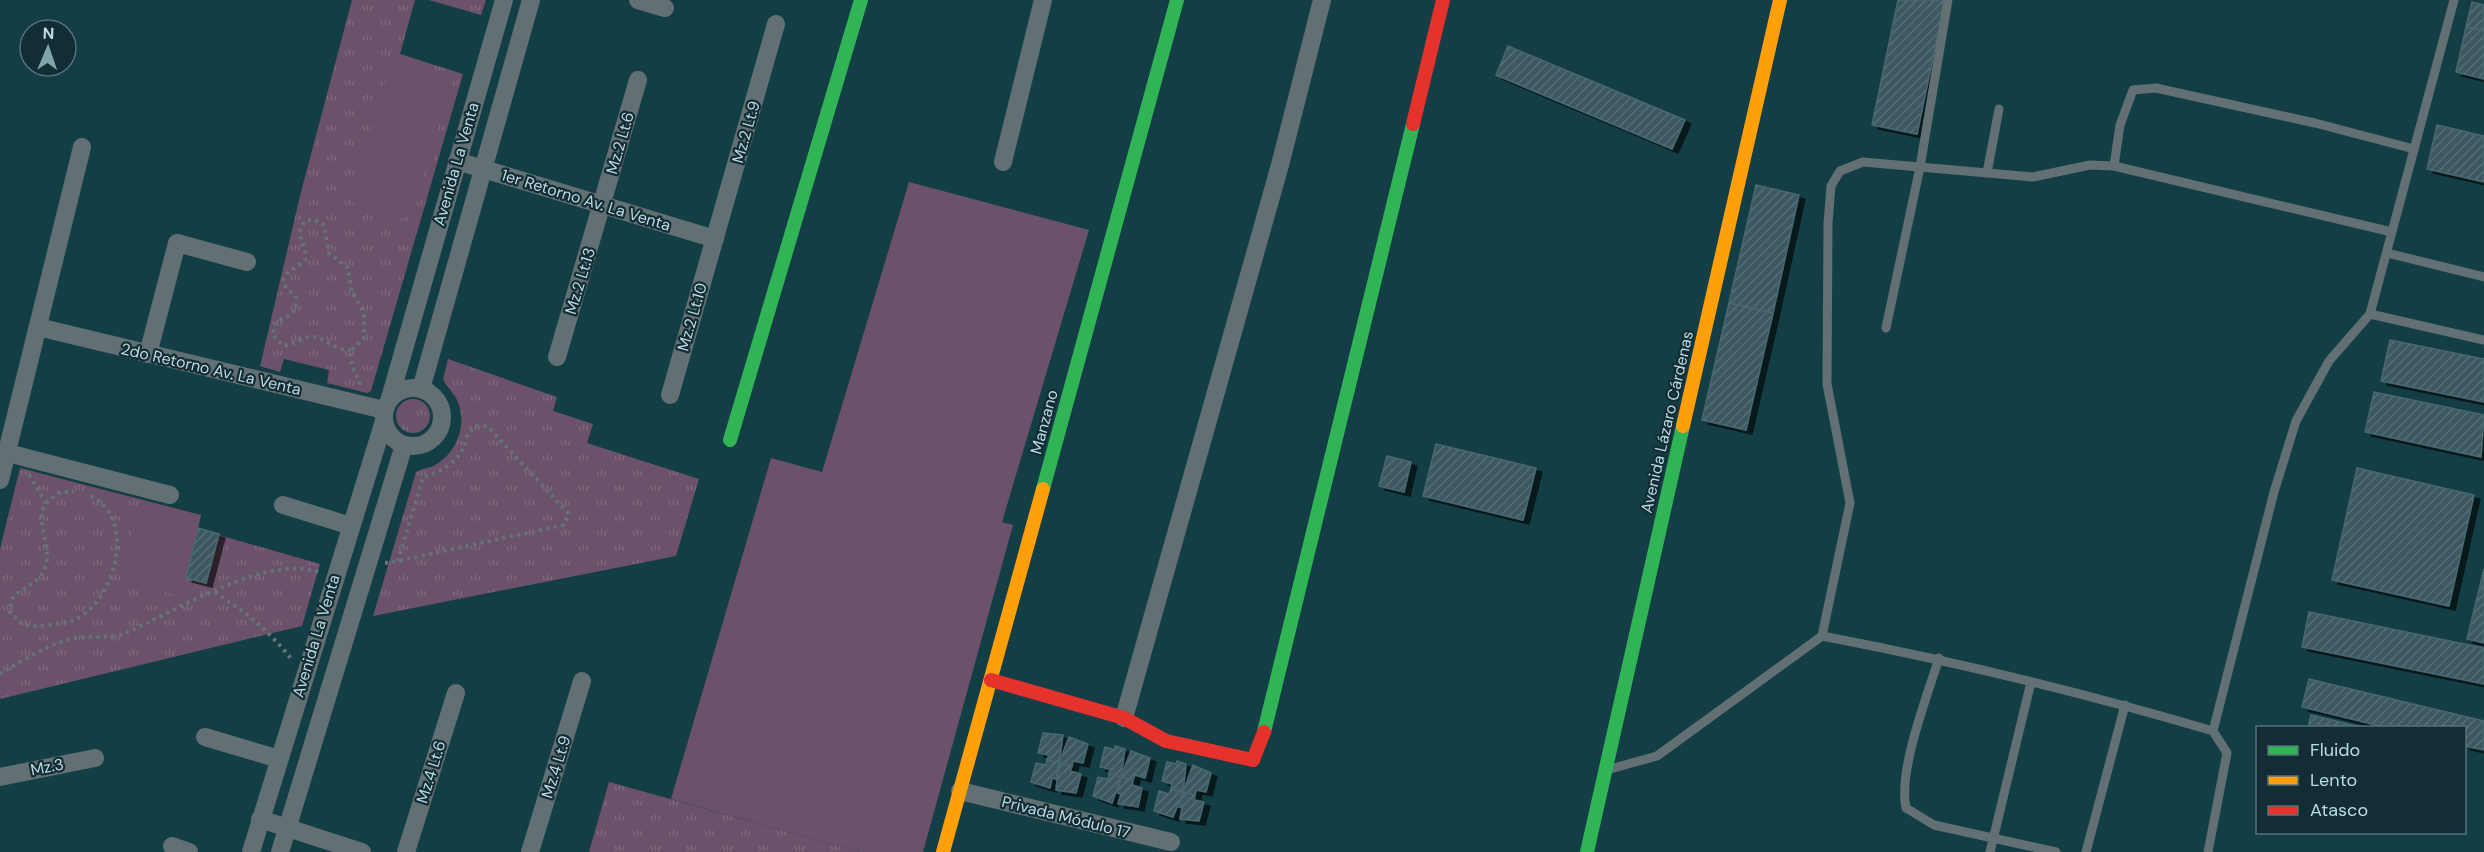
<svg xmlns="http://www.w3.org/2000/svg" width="2484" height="852" font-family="'DM Sans',sans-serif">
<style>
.grass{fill:url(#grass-tufts)}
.garden{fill:#6b5169}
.building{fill:url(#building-hatch);stroke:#4a6770;stroke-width:1.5;filter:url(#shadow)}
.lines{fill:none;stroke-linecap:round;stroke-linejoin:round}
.path{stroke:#647478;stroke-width:4;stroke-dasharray:3 4.5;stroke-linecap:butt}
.lane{stroke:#627074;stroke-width:9}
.street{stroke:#627074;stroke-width:18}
.fast{stroke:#30b455;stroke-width:14}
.slow{stroke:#ff9f0a;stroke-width:14}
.jam{stroke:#e5322d;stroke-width:14}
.labels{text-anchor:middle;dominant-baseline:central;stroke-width:4.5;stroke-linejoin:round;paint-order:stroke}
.street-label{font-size:16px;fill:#bcdae3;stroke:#132d34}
</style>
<defs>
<pattern id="grass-tufts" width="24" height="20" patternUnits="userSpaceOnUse" patternTransform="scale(1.5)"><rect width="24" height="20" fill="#6b5169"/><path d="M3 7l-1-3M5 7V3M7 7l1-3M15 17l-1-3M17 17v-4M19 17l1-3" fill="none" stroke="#7e697e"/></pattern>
<pattern id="building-hatch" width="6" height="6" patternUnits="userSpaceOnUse" patternTransform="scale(1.5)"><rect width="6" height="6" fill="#3c5861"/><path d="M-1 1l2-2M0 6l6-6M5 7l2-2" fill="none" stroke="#566f78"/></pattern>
<filter id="shadow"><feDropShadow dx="6" dy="4" stdDeviation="0" flood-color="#0009"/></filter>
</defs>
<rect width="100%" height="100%" fill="#143e46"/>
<g class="grass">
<polygon points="352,0 415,0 400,54 463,74 371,391 367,393 327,383 329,370 284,359 280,372 260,366 301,192"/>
<polygon points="429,0 486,0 481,15"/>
<path d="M448,359l109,38 -4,14 40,13 -6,19 112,36 -23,77 -303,60 43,-144c7,-4 15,-4 21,-8 22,-14 31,-43 19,-66 -4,-7 -10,-12 -13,-19z"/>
<circle cx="413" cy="416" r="17"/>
<polygon points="20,468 201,515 198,529 320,564 302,626 0,699 0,549"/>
<polygon points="609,782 861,852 589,852"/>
</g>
<g class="garden">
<path d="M399,62l46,14 5,8 -37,130c-14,12 -40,-2 -56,-7l-5,-4 -1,-8 39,-128z"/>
<polygon points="909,182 1089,230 1002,522 1013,525 923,852 861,852 671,799 771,458 822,472"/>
<polygon points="140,503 200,517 181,596 121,581"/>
</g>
<g class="building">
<polygon points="1898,0 1945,0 1917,134 1872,125"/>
<polygon points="2472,2 2484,5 2484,31 2466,27"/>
<polygon points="2466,27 2484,31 2484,79 2456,72"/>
<polygon points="1508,46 1685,120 1672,149 1496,75"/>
<polygon points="2437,125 2484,136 2484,182 2427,169"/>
<polygon points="1756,185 1799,195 1773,313 1729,303"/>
<polygon points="1729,303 1773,313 1746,430 1702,420"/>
<polygon points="2390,340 2484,359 2484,402 2381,381"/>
<polygon points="2374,392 2484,415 2481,457 2365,432"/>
<polygon points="1436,444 1536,468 1523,520 1423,496"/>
<polygon points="1387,456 1411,462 1404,492 1379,486"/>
<polygon points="2357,468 2474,495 2449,606 2332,580"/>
<polygon points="198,528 219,534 206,583 186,578"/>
<polygon points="2484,569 2484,643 2467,639"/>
<polygon points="2309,612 2484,648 2484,684 2302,647"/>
<polygon points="2309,679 2484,721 2484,750 2464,746 2464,728 2388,728 2302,707"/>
<polygon points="2311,715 2365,728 2308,728"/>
<polygon points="1043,733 1063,735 1059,763 1047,760 1049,755 1038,753"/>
<polygon points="1069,737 1088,744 1083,763 1073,761 1072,766 1059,763"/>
<polygon points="1115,746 1125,749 1121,777 1109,774 1110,769 1100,767 1105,747 1115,750"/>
<polygon points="1131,751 1150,758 1145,778 1135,775 1133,780 1121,777"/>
<polygon points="1047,760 1059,763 1056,779 1052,778 1050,788 1031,782 1036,763 1046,765"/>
<polygon points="1177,761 1186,764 1183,792 1171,789 1172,784 1162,781 1167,762 1176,764"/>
<polygon points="1059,763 1072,766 1070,771 1081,774 1076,793 1056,790"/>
<polygon points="1193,765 1211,773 1206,792 1196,790 1195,795 1183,792"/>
<polygon points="1109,774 1121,777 1112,803 1093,796 1098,777 1108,779"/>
<polygon points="1121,777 1133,780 1132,785 1142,788 1138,807 1118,804 1121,794 1117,793"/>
<polygon points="1171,789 1183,792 1173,817 1154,811 1159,791 1169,794"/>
<polygon points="1183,792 1195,795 1194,800 1204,802 1199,821 1180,819 1182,808 1179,807"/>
</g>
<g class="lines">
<g class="path">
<path d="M351,350c-16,1 -23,-11 -37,-13 -13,-2 -20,10 -32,8l-10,-11 5,-13 14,-6 5,-7v-10c-3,-5 -8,-7 -11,-12 -7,-14 14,-18 20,-26 4,-16 -15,-26 2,-40l12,1 5,4 5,28 19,15 4,24 12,21v25l-13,12c-1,13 2,20 9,31l-2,7"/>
<path d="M29,475l17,28c-13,22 10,45 -3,69 -7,14 -24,16 -32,28l-1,12 13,13c14,2 42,0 55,-7 39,-22 60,-103 9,-124"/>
<polyline points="46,503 58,493 74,491"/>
<path d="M385,563l13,-2 165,-36 6,-11 -81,-87c-6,-2 -13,-2 -17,3 -4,4 -5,12 -7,17 -9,17 -24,25 -41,30l-25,84"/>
<path d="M215,592c30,20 55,39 77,68"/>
<path d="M0,674c23,-14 48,-30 75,-36 16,-3 34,1 50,-5 50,-21 140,-79 194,-61"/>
</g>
<g class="lane">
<polyline points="2114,166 2120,125 2133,90 2156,88 2315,123 2414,149"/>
<polyline points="1987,173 1999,109"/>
<polyline points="2387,253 2484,277"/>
<polyline points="2370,314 2484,340"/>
<polyline points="1886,328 1920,167 1948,0"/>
<polyline points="1822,636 1850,503 1827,384 1828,223 1831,186 1840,171 1863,162 2033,177 2090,165 2114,166 2392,232"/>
<path d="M1939,658c-12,39 -41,112 -33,150l28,17 122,27"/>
<polyline points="2213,731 2274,492 2296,421 2329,361 2370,314 2454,0"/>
<path d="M1610,769l47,-13 165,-120c132,25 262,57 391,95l14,22 -19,99"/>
<polyline points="1990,852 2031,682"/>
<polyline points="2086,852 2125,705"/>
</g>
<g class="street">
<polyline points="638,0 665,8"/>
<polyline points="457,161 715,239"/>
<polyline points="1003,162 1043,0"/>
<polyline points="38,327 384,410"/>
<polyline points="148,354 177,243 247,262"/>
<polyline points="557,357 638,80"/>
<circle cx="413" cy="417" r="29"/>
<polyline points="421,389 531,0"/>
<polyline points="670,395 776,24"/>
<polyline points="390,398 504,0"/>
<polyline points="0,451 170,495"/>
<polyline points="0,480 82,147"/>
<polyline points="283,505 351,526"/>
<polyline points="1124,718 1280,165 1322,0"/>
<polyline points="205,737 279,759"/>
<polyline points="0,777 95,758"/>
<polyline points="960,791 1171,842"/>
<polyline points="260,819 362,852"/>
<polyline points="172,846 189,852"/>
<polyline points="251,852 384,421"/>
<polyline points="280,852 404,445"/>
<polyline points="406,852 456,693"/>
<polyline points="530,852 582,681"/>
</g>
<g class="fast">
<polyline points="730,440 861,0"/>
<polyline points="1043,489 1177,0"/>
<polyline points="1264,732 1413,124"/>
<polyline points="1587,852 1683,426"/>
</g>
<g class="slow">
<polyline points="1683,426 1780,0"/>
<polyline points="943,852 1043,489"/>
</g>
<g class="jam">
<polyline points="1413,124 1443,0"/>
<polyline points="991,680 1124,718 1166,741 1253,760 1264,732"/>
</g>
</g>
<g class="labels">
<g class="street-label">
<text transform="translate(746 132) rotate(-74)">Mz.2 Lt.9</text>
<text transform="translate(620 143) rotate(-74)">Mz.2 Lt.6</text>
<text transform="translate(456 164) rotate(-74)">Avenida La Venta</text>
<text transform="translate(586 200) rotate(17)">1er Retorno Av. La Venta</text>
<text transform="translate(580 281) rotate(-73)">Mz.2 Lt.13</text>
<text transform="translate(692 317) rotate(-74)">Mz.2 Lt.10</text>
<text transform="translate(211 369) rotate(13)">2do Retorno Av. La Venta</text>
<text transform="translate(1044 422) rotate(-75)">Manzano</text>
<text transform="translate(1667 422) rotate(-77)">Avenida Lázaro Cárdenas</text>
<text transform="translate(316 636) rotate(-73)">Avenida La Venta</text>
<text transform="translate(47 767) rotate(-11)">Mz.3</text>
<text transform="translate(556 767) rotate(-73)">Mz.4 Lt.9</text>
<text transform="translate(431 772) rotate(-73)">Mz.4 Lt.6</text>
<text transform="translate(1066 817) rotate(14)">Privada Módulo 17</text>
</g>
</g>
<rect x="2256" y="726" width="210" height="108" fill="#132d34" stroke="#57727a" stroke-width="1.5"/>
<rect x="2268" y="746" width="30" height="9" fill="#30b455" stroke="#57727a" stroke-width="1.5"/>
<text x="2310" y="756" font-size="18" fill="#bcdae3">Fluido</text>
<rect x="2268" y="776" width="30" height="9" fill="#ff9f0a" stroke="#57727a" stroke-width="1.5"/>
<text x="2310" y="786" font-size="18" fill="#bcdae3">Lento</text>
<rect x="2268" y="806" width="30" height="9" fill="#e5322d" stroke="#57727a" stroke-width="1.5"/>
<text x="2310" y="816" font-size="18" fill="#bcdae3">Atasco</text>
<g transform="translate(48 48) rotate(2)"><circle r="28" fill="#132d34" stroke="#57727a" stroke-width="1.5"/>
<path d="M0-4.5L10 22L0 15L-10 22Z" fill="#81a3ac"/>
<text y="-9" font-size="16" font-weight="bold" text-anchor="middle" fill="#bcdae3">N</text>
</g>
</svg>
